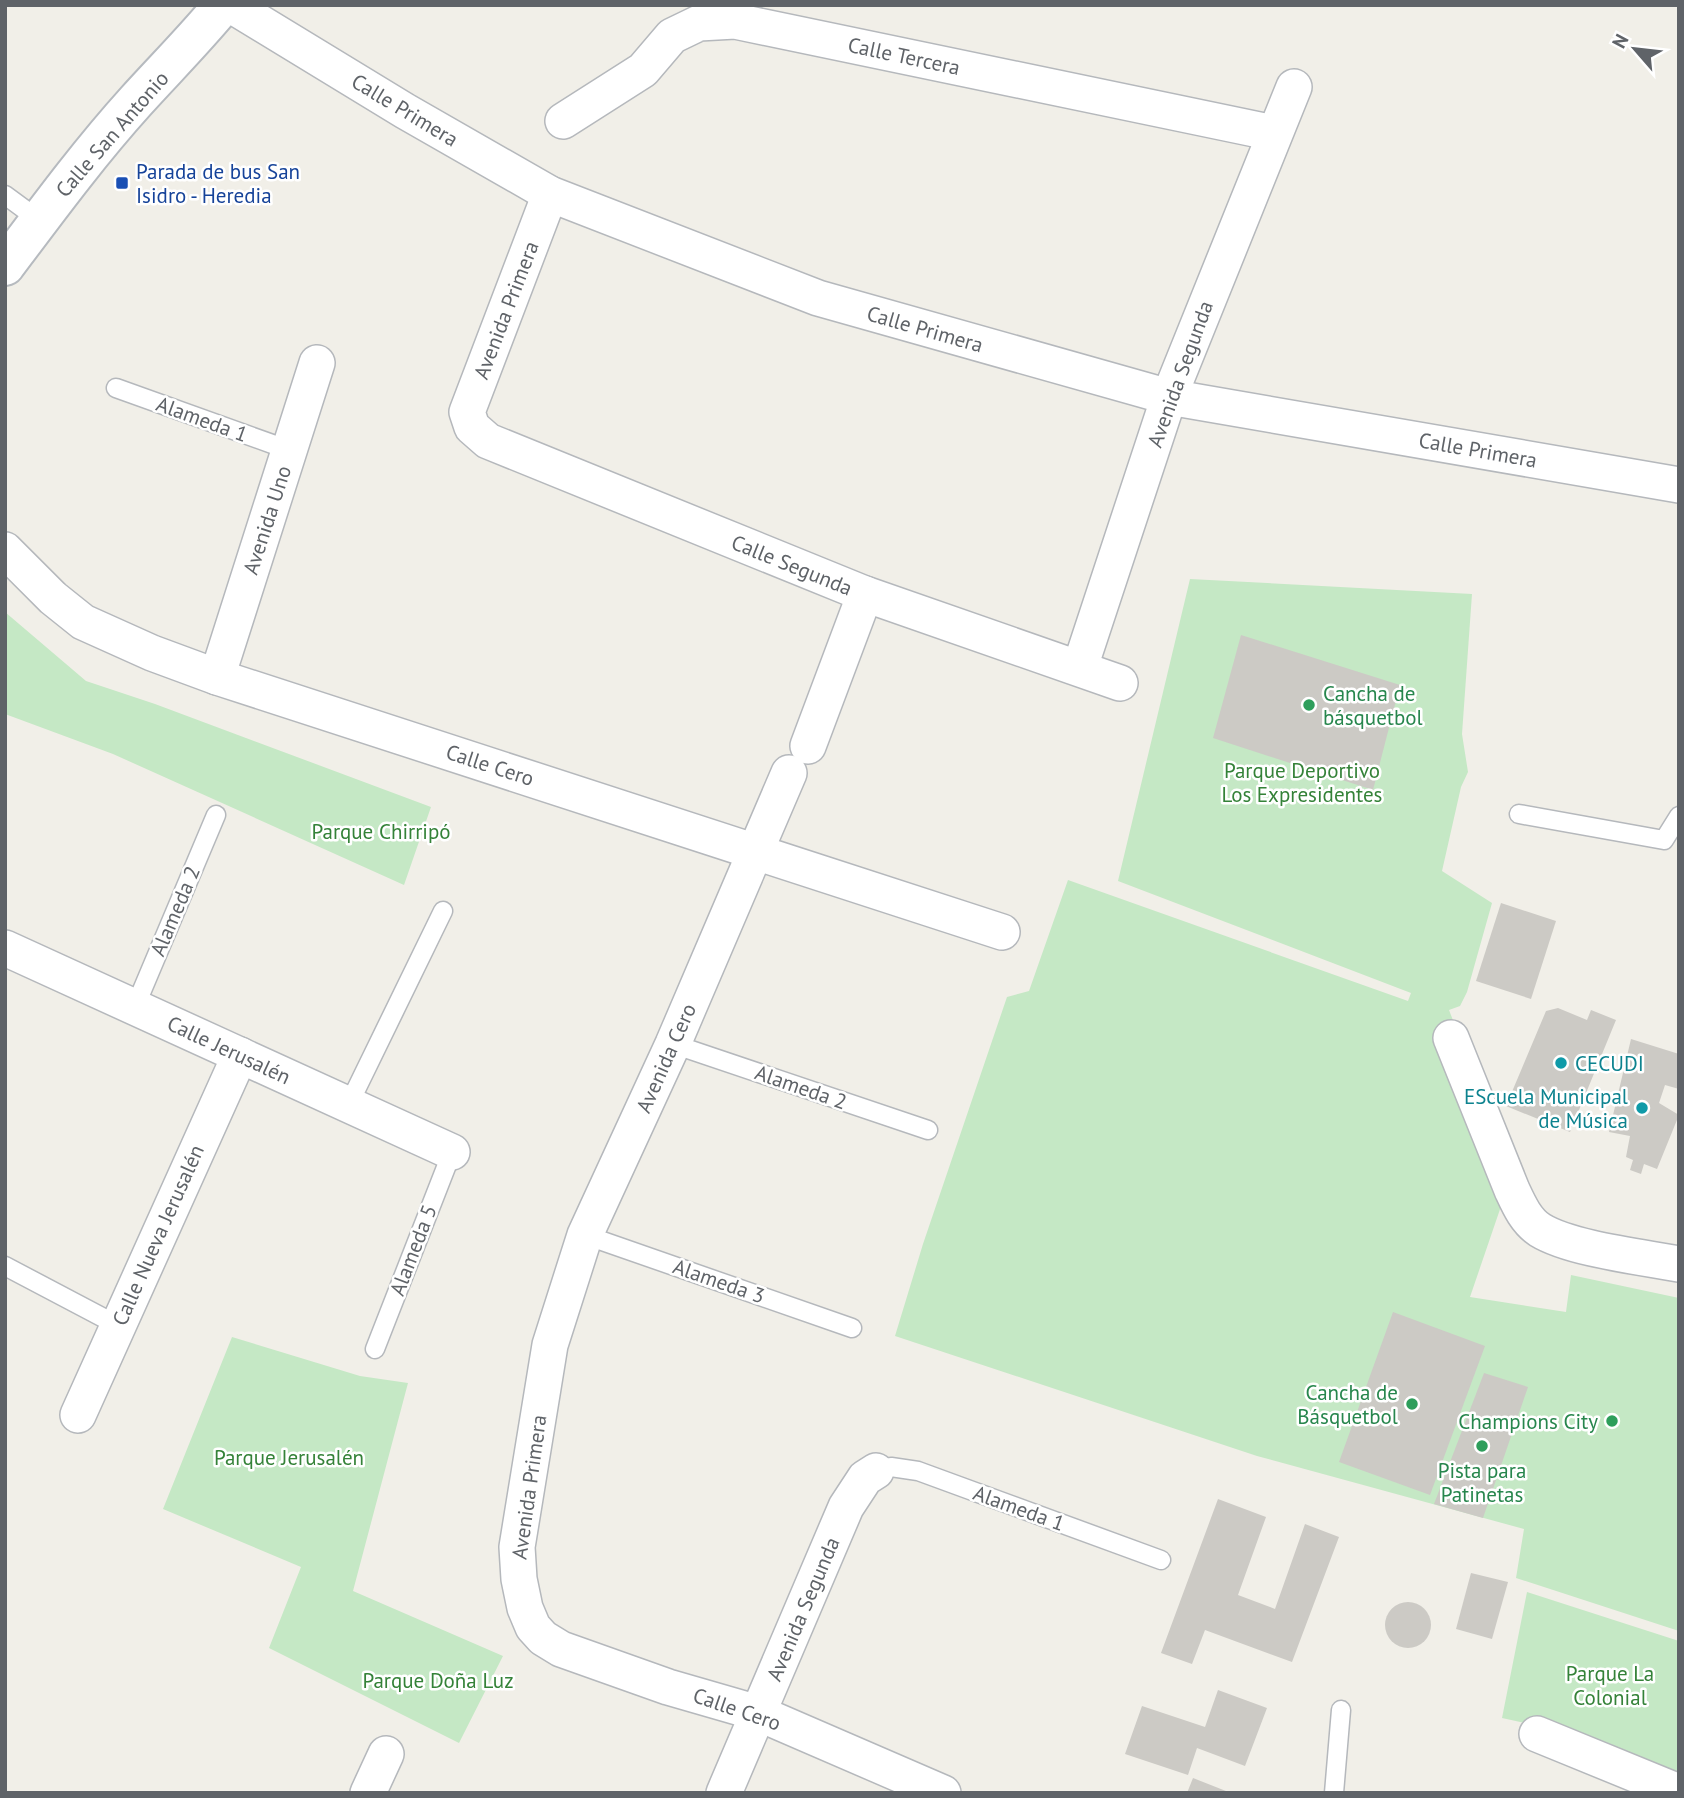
<svg xmlns="http://www.w3.org/2000/svg" width="1684" height="1798" font-family="'PT Sans',sans-serif">
<style>
.green{fill:#c5e8c5}
.building{fill:#cccac5}
.lines{fill:none;stroke-linecap:round;stroke-linejoin:round}
.service-casing{stroke:#b5b8bc;stroke-width:21}
.minor-casing{stroke:#b5b8bc;stroke-width:38}
.secondary-casing{stroke:#b6babf;stroke-width:42}
.service{stroke:#fff;stroke-width:18}
.minor{stroke:#fff;stroke-width:35}
.secondary{stroke:#fff;stroke-width:38}
.transit-dot{fill:#1a4fb4;stroke:#fff;stroke-width:2.5}
.leisure-dot{fill:#2e9e5b;stroke:#fff;stroke-width:2.5}
.culture-dot{fill:#0f9aa8;stroke:#fff;stroke-width:2.5}
.labels{text-anchor:middle;dominant-baseline:central;stroke-width:5;stroke-linejoin:round;paint-order:stroke}
.street-label{font-size:21px;fill:#5f6368;stroke:#fff}
.transit-label{font-size:21px;fill:#164399;stroke:#fff;text-anchor:start}
.leisure-label{font-size:21px;fill:#27864d;stroke:#fff;text-anchor:end}
.park-label{font-size:21px;fill:#348238;stroke:#fff}
.culture-label{font-size:21px;fill:#0d838f;stroke:#fff;text-anchor:start}
</style>
<rect width="100%" height="100%" fill="#f1efe8"/>
<g class="green">
<polygon points="1190,579 1472,594 1462,734 1468,772 1461,787 1442,871 1492,903 1467,992 1460,1006 1449,1010 1504,1152 1510,1180 1470,1297 1566,1312 1571,1275 1679,1298 1679,1631 1516,1578 1524,1529 1257,1456 895,1336 923,1244 1007,997 1029,991 1068,880 1408,1001 1411,993 1118,881"/>
<polygon points="5,612 86,681 155,704 431,807 404,885 113,754 5,714"/>
<polygon points="232,1337 360,1376 408,1383 353,1591 503,1656 459,1743 269,1648 301,1567 163,1509"/>
<polygon points="1527,1592 1679,1641 1679,1781 1548,1728 1502,1718"/>
</g>
<g class="building">
<polygon points="1241,635 1400,685 1373,790 1213,738"/>
<polygon points="1501,903 1556,921 1531,999 1476,981"/>
<polygon points="1558,1008 1587,1020 1591,1010 1616,1020 1570,1132 1506,1106 1546,1011"/>
<polygon points="1631,1039 1679,1054 1679,1089 1665,1085 1659,1103 1679,1115 1657,1169 1644,1164 1641,1174 1630,1170 1633,1160 1626,1157 1630,1136 1609,1132"/>
<polygon points="1393,1312 1485,1346 1430,1495 1339,1462"/>
<polygon points="1484,1373 1528,1387 1483,1518 1434,1504"/>
<polygon points="1218,1499 1266,1517 1238,1595 1275,1609 1305,1524 1339,1537 1292,1662 1205,1630 1192,1664 1161,1653"/>
<polygon points="1471,1573 1508,1582 1492,1639 1456,1629"/>
<circle cx="1408" cy="1625" r="23"/>
<polygon points="1218,1690 1267,1708 1245,1766 1197,1748 1188,1775 1125,1754 1142,1706 1205,1727"/>
<polygon points="1193,1778 1231,1793 1187,1793"/>
</g>
<g class="lines">
<g class="service-casing">
<g id="service">
<polyline points="5,195 39,220"/>
<polyline points="116,388 289,450"/>
<polyline points="1519,814 1664,840 1679,816"/>
<polyline points="135,1007 216,815"/>
<polyline points="673,1044 928,1130"/>
<polyline points="349,1104 443,911"/>
<polyline points="585,1235 852,1328"/>
<polyline points="5,1266 117,1325"/>
<polyline points="375,1349 452,1152"/>
<polyline points="876,1471 891,1467 918,1471 1161,1560"/>
<polyline points="1334,1793 1341,1710"/>
</g>
</g>
<g class="minor-casing">
<g id="minor">
<polyline points="231,5 405,111 550,194 818,298 1169,397 1679,485"/>
<polyline points="563,121 643,70 672,36 699,23 735,21 1274,133"/>
<polyline points="550,194 467,412 472,427 488,441 865,594 1120,683"/>
<polyline points="5,550 53,598 83,622 152,653 217,677 1002,932"/>
<polyline points="1080,667 1169,397 1294,87"/>
<polyline points="217,677 317,363"/>
<polyline points="808,746 865,594"/>
<polyline points="789,773 673,1044 585,1235 550,1345 517,1547 519,1579 525,1608 533,1627 543,1638 561,1649 668,1687 758,1713 943,1793"/>
<polyline points="5,948 452,1152"/>
<path d="M1451,1038l61,152c7,15 14,31 28,40 31,19 102,27 139,34"/>
<polyline points="78,1415 240,1055"/>
<polyline points="1537,1734 1679,1792"/>
<polyline points="368,1793 386,1754"/>
<polyline points="724,1793 846,1507 865,1478 876,1471"/>
</g>
</g>
<g class="secondary-casing">
<path id="secondary" d="M5,266c42,-56 84,-113 131,-165 29,-32 59,-62 87,-96"/>
</g>
<use href="#service" class="service"/>
<use href="#minor" class="minor"/>
<use href="#secondary" class="secondary"/>
</g>
<rect class="transit-dot" x="115" y="176" width="14" height="14" rx="3.5"/>
<g class="leisure-dot">
<circle cx="1309" cy="705" r="7"/>
<circle cx="1412" cy="1404" r="7"/>
<circle cx="1612" cy="1421" r="7"/>
<circle cx="1482" cy="1446" r="7"/>
</g>
<g class="culture-dot">
<circle cx="1561" cy="1063" r="7"/>
<circle cx="1642" cy="1108" r="7"/>
</g>
<g class="labels">
<g class="street-label">
<text transform="translate(904 56) rotate(12)">Calle Tercera</text>
<text transform="translate(405 110) rotate(31)">Calle Primera</text>
<text transform="translate(112 134) rotate(-49)">Calle San Antonio</text>
<text transform="translate(506 310) rotate(-69)">Avenida Primera</text>
<text transform="translate(925 329) rotate(16)">Calle Primera</text>
<text transform="translate(1180 374) rotate(-70)">Avenida Segunda</text>
<text transform="translate(202 419) rotate(20)">Alameda 1</text>
<text transform="translate(1478 450) rotate(10)">Calle Primera</text>
<text transform="translate(267 520) rotate(-72)">Avenida Uno</text>
<text transform="translate(792 565) rotate(22)">Calle Segunda</text>
<text transform="translate(490 765) rotate(18)">Calle Cero</text>
<text transform="translate(175 911) rotate(-67)">Alameda 2</text>
<text transform="translate(229 1050) rotate(25)">Calle Jerusalén</text>
<text transform="translate(666 1058) rotate(-66)">Avenida Cero</text>
<text transform="translate(801 1087) rotate(19)">Alameda 2</text>
<text transform="translate(158 1235) rotate(-66)">Calle Nueva Jerusalén</text>
<text transform="translate(413 1250) rotate(-69)">Alameda 5</text>
<text transform="translate(719 1281) rotate(19)">Alameda 3</text>
<text transform="translate(529 1487) rotate(-82)">Avenida Primera</text>
<text transform="translate(1019 1508) rotate(20)">Alameda 1</text>
<text transform="translate(803 1609) rotate(-67)">Avenida Segunda</text>
<text transform="translate(737 1709) rotate(19)">Calle Cero</text>
</g>
<g class="transit-label">
<text x="136" y="171">Parada de bus San<tspan x="136" dy="24">Isidro - Heredia</tspan></text>
</g>
<g class="leisure-label">
<text x="1323" y="693" text-anchor="start">Cancha de<tspan x="1323" dy="24">básquetbol</tspan></text>
<text x="1398" y="1392">Cancha de<tspan x="1398" dy="24">Básquetbol</tspan></text>
<text x="1598" y="1421">Champions City</text>
<text x="1482" y="1470" text-anchor="middle">Pista para<tspan x="1482" dy="24">Patinetas</tspan></text>
</g>
<g class="park-label">
<text x="1302" y="770">Parque Deportivo<tspan x="1302" dy="24">Los Expresidentes</tspan></text>
<text x="381" y="831">Parque Chirripó</text>
<text x="289" y="1457">Parque Jerusalén</text>
<text x="1610" y="1673">Parque La<tspan x="1610" dy="24">Colonial</tspan></text>
<text x="438" y="1680">Parque Doña Luz</text>
</g>
<g class="culture-label">
<text x="1575" y="1063">CECUDI</text>
<text x="1628" y="1096" text-anchor="end">EScuela Municipal<tspan x="1628" dy="24">de Música</tspan></text>
</g>
</g>
<rect width="1684" height="1798" fill="none" stroke="#5f6368" stroke-width="14"/>
<g transform="translate(1635 49) rotate(298)" stroke="#ffffff" stroke-width="5" paint-order="stroke">
<path d="M0-5L12 26L0 18L-12 26Z" fill="#5f6368"/>
<text y="-10" font-size="19" font-weight="bold" text-anchor="middle" fill="#5f6368">N</text>
</g>
</svg>
